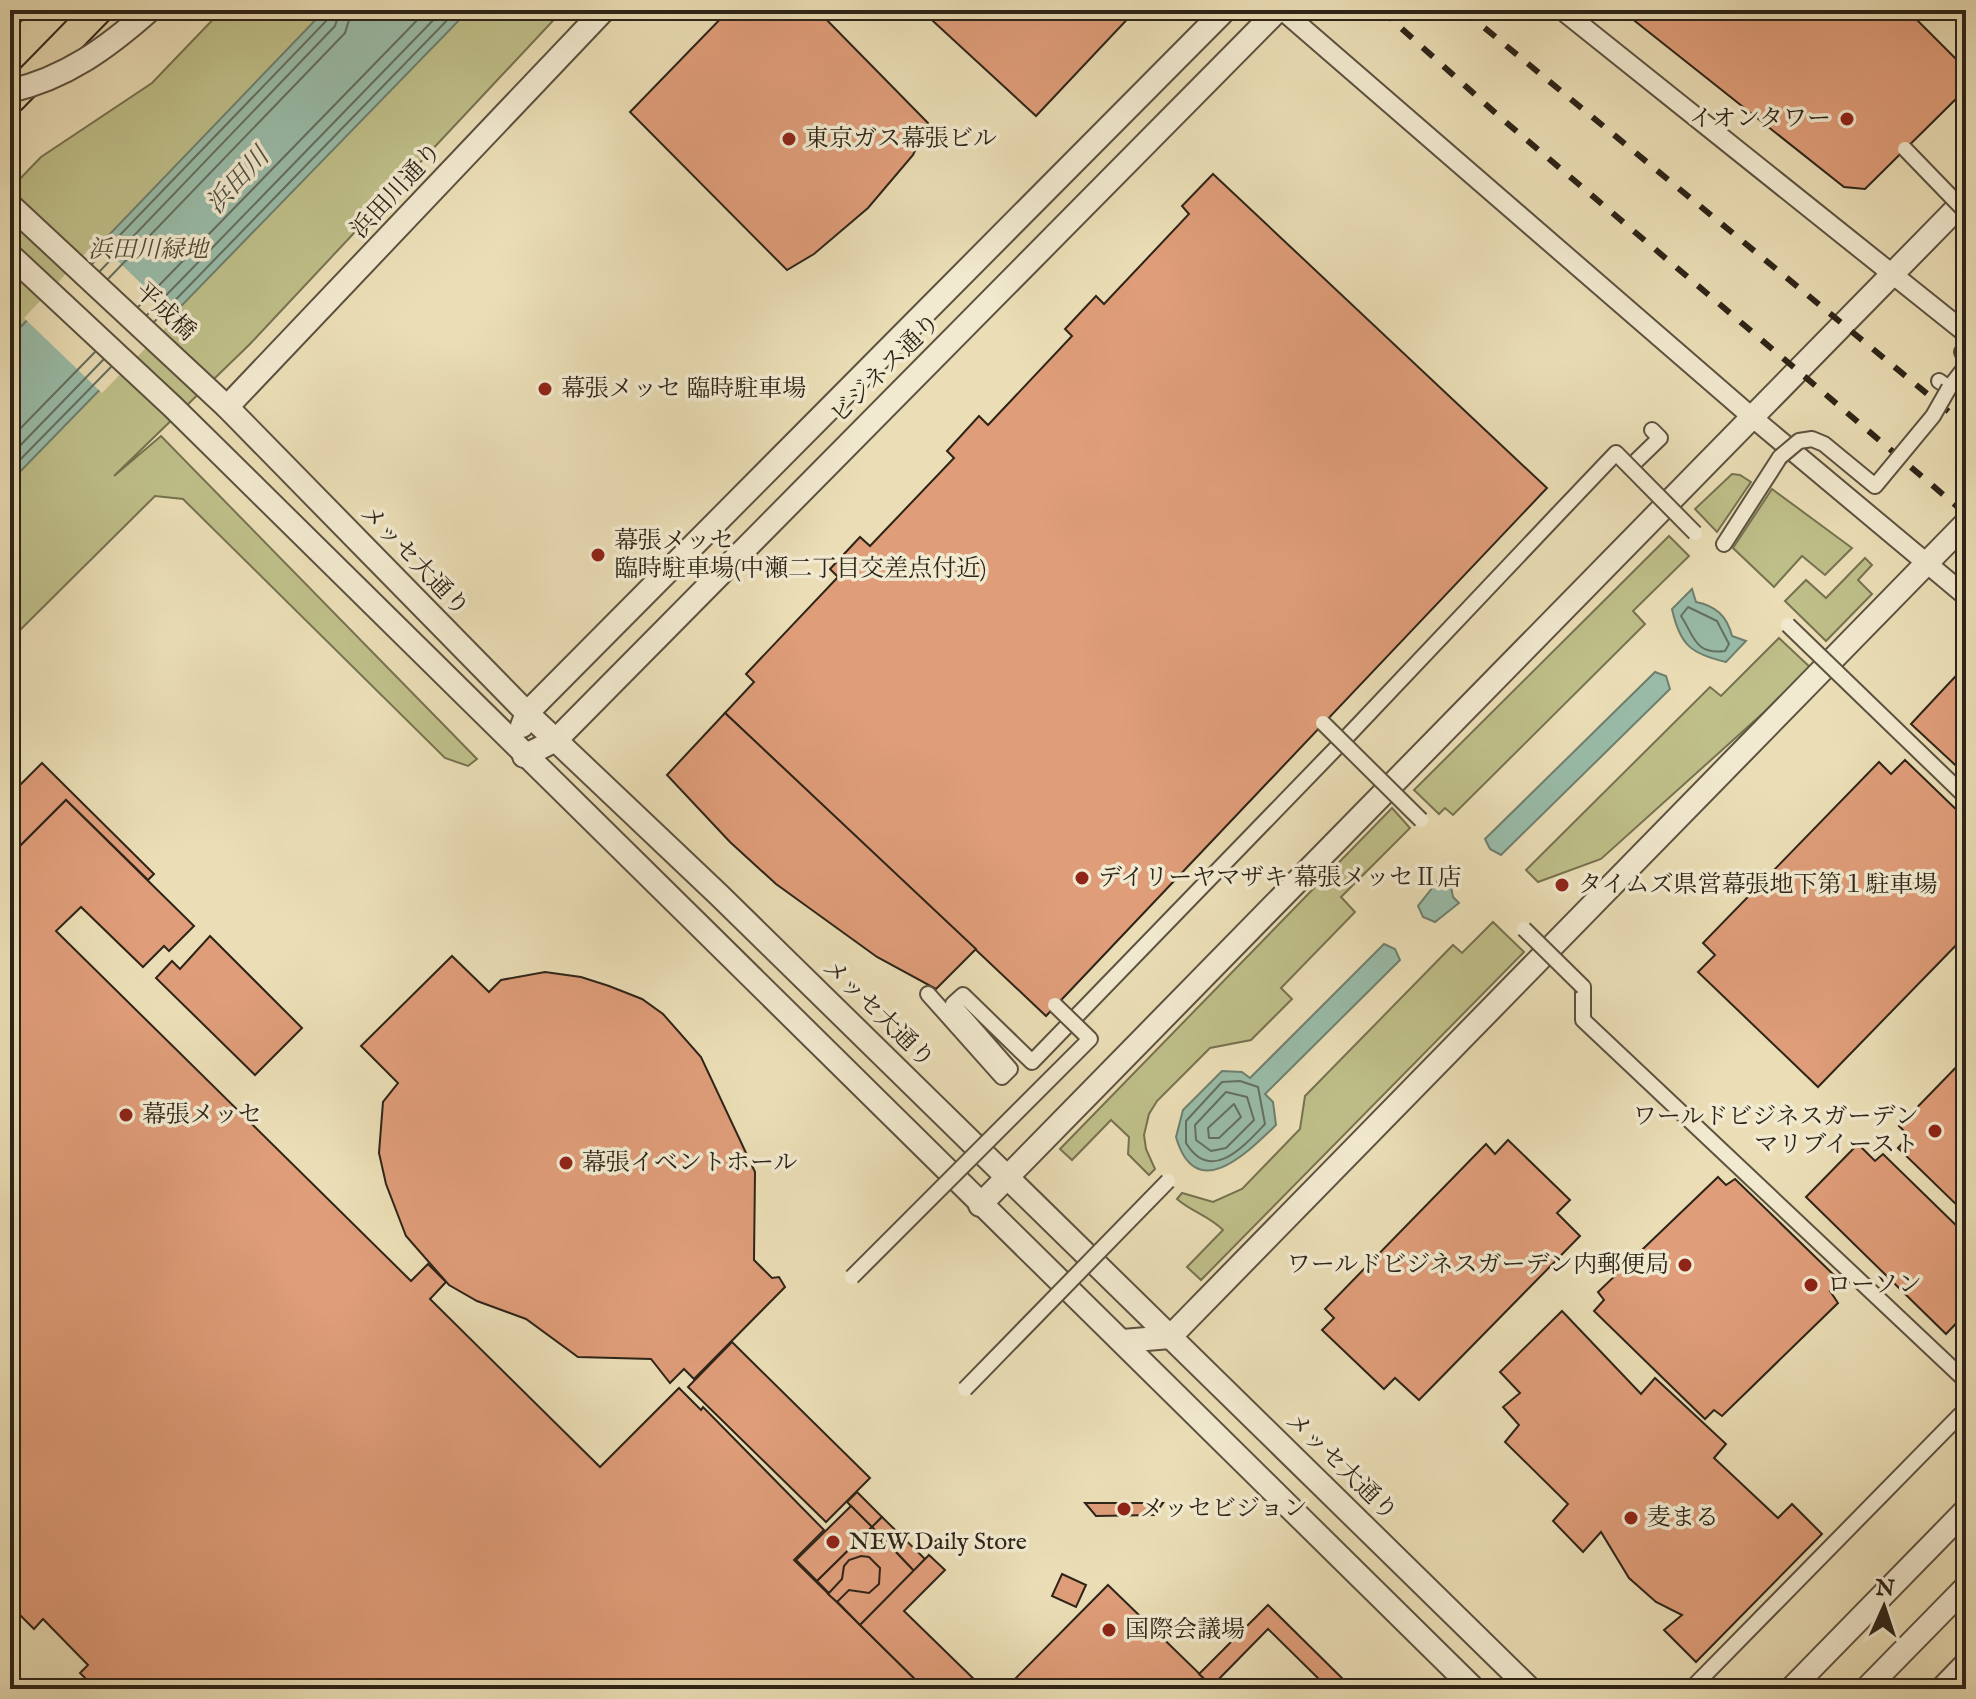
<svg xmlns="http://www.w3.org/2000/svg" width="1976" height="1699" font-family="'IM FELL English','Noto Serif JP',serif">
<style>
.green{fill:#bfbf89;stroke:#767250;stroke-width:2}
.water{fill:#99bca9;stroke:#6e7f6f;stroke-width:2}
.pier{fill:#ebdeb6}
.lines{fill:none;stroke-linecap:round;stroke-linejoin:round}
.shore{stroke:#637060;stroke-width:2}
.building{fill:#df9d79;stroke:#2d2418;stroke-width:2}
.pedestrian-casing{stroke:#5c5240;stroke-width:18}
.minor-casing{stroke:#5c5240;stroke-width:22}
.tertiary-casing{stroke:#5c5240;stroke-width:26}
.primary-casing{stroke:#2d2418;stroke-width:32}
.pedestrian{stroke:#f2ead0;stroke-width:14}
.minor{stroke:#f2ead0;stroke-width:18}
.tertiary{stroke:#f2ead0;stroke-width:22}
.primary{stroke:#ebdeb6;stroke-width:28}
.rail{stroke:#2d2418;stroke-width:6;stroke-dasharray:14 14;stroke-linecap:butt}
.pedestrian-bridge-casing{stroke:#5c5240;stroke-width:18;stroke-linecap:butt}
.tertiary-bridge-casing{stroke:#5c5240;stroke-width:26;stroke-linecap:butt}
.pedestrian-bridge{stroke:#f2ead0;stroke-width:14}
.tertiary-bridge{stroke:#f2ead0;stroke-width:22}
.poi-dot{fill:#8f2418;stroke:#f2ead0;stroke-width:3}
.labels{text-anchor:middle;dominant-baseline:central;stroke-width:7;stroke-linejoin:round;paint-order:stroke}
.poi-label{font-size:24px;fill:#2d2418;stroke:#f2ead0;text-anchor:start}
.street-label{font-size:24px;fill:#2d2418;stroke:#f2ead0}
.park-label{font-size:24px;font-style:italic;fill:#524b34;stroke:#f2ead0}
.water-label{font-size:26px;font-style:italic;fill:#4d5244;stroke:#f2ead0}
</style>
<rect width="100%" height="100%" fill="#ebdeb6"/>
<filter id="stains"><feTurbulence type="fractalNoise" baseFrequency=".0025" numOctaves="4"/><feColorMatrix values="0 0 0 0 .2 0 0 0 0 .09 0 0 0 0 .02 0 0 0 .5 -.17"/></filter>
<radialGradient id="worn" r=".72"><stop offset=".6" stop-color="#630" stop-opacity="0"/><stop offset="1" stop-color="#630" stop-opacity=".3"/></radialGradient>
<g class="green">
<polygon points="222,10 563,10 250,344 114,476 161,436 477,759 468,766 445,758 183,499 155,496 10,640 10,189 41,157 152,83"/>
<polygon points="1732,474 1740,475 1751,482 1717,532 1695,509"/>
<polygon points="1772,489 1852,548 1825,575 1802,556 1774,587 1733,548"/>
<polygon points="1669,536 1689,556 1633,611 1645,624 1453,815 1445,808 1439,814 1414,790"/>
<polygon points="1865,558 1872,565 1858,580 1872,594 1826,641 1785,601 1806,580 1826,598"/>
<polygon points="1779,638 1812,669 1601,859 1538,882 1526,870 1710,687 1721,696"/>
<polygon points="1392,808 1410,828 1341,897 1355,912 1281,988 1292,999 1251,1040 1210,1048 1157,1101 1149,1114 1144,1135 1146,1149 1155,1169 1149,1175 1128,1154 1129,1137 1111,1120 1072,1160 1060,1149"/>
<path d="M1493,922l31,30 -323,328 -14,-13 36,-37c-14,-14 -31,-18 -46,-31l5,-6 31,9 29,-13 58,-60 5,-33 148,-151 9,8z"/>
</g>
<g class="water">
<polygon points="325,10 469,10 10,482 10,338"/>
<path d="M1692,589l4,13c20,4 31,14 36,34l14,5 -20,21c-34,-8 -46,-16 -54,-53z"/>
<polygon points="1655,672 1666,676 1670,689 1501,855 1490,849 1485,839"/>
<polygon points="1437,882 1443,887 1451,887 1453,897 1459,903 1435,922 1423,917 1418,906"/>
<path d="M1384,944l11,5 5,11 -135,134 8,8 3,23c-27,26 -80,81 -100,12l7,-27 39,-39 20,1 8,6z"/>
</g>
<polygon class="pier" points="97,241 176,317 102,393 24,318"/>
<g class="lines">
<g class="shore">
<polyline points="92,264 328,19 330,10"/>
<polyline points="100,271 335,26 340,10"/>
<polyline points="108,279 345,33 352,10"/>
<polyline points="138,307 427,10"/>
<polyline points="147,315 443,10"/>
<polyline points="154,322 457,10"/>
<polyline points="10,439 95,352"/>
<polyline points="10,456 103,360"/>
<polyline points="10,470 111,367"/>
<path d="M1688,607l29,14 12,23 -4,7c-31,4 -31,-16 -44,-35z"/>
<path d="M1240,1081l18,6 7,37c-21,22 -54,60 -79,19v-22l36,-39z"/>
<polygon points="1226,1092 1247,1097 1254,1120 1226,1148 1211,1151 1196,1140 1195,1125"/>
<polygon points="1234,1104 1241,1117 1219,1138 1209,1138 1208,1128"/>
</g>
</g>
<g class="building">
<polygon points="729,10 817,10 928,123 913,155 868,208 814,254 787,270 630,112"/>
<polygon points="921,10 1136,10 1036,116"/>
<polygon points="1621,10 1907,10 1966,69 1966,89 1865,189 1844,187"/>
<polygon points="1213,174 1547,488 1046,1016 725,713 754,682 746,674 838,577 830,569 860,537 870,546 954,458 947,451 979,416 988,425 1072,336 1065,329 1096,296 1104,304 1189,214 1182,206"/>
<polygon points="1966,665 1966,775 1911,724"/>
<polygon points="725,713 976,949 936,989 877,957 776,884 730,842 667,775"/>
<polygon points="1905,760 1966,819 1966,935 1818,1087 1698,972 1715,955 1703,943 1879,762 1891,774"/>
<polygon points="42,763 154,874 148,880 66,800 10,856 10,795"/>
<polygon points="66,800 194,926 169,951 164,946 143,967 81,907 56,931 411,1281 428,1264 446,1282 430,1299 600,1467 679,1388 701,1410 703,1407 824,1530 794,1560 925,1689 96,1689 80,1673 88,1665 43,1619 34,1629 13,1608 10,1612 10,856"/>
<polygon points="210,936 302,1028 255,1075 156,978 172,961 180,969"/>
<polygon points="452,956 489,992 501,980 545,972 581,977 609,986 642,999 663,1014 701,1057 755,1172 754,1260 772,1278 779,1277 785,1287 694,1379 684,1369 670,1383 651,1359 578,1357 526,1319 477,1301 449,1285 406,1236 386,1184 379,1153 383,1102 398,1083 361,1046"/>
<polygon points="1966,1057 1966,1214 1898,1148 1909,1136 1899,1126"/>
<polygon points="1508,1140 1570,1200 1557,1213 1580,1236 1419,1400 1395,1378 1384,1389 1322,1330 1334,1318 1325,1309 1486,1144 1495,1154"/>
<polygon points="1858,1144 1875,1161 1883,1154 1966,1235 1966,1313 1946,1334 1806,1197"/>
<polygon points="1718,1177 1726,1185 1735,1179 1839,1280 1830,1291 1838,1303 1722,1416 1714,1410 1705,1419 1594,1311 1604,1300 1598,1292"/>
<polygon points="1562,1311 1641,1394 1655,1378 1726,1444 1714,1458 1778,1518 1792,1504 1822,1534 1696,1662 1664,1630 1682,1615 1656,1602 1629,1578 1601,1532 1583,1552 1553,1521 1568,1504 1505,1442 1519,1425 1503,1407 1520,1393 1500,1372"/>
<polygon points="732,1342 870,1478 826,1522 688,1387"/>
<polygon points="857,1492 882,1517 872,1527 847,1502"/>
<polygon points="1085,1503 1163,1503 1154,1515 1096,1516"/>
<polygon points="851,1506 872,1527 817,1581 796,1560"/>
<polygon points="882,1517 925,1559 914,1571 872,1527"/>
<polygon points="872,1527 914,1571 860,1625 817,1581"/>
<polygon points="929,1555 945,1570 904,1611 981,1686 978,1689 925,1689 860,1625"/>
<polygon points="861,1556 869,1557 880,1568 879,1584 869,1593 849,1590 837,1602 828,1594 842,1579 844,1566 849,1560"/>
<polygon points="1062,1574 1086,1585 1076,1607 1052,1596"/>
<polygon points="1108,1585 1212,1686 1214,1683 1220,1689 1005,1689"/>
<polygon points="1268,1605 1353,1689 1329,1689 1268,1629 1212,1686 1199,1674"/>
</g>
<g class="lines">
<g class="pedestrian-casing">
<g id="pedestrian">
<polyline points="1962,352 1966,355"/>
<polyline points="1939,381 1949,388 1966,366"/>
<polyline points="1630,467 1660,438 1652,430"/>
<polyline points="1724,544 1780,457"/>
<polyline points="1583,987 1583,1020 1966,1381"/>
<polyline points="928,994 1002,1077 1010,1069 953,1004 963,995 1032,1062 1342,742 1557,515"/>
<polyline points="1691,1689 1966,1409"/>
<polyline points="1936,1689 1966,1658"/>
</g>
</g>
<g class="minor-casing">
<g id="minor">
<polyline points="1282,10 1753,418 1966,596"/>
<polyline points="1562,10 1966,333"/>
</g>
</g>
<g class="tertiary-casing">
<g id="tertiary">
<polyline points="10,205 227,407 527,713 719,895 1530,1689"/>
<polyline points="10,255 173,407 1474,1689"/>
<polyline points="227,407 604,10"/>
<polyline points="522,726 527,713 1225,10"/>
<polyline points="524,756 556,740 1278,10"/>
<polyline points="980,1205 1966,199"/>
<polyline points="1123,1341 1170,1337 1966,523"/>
<polyline points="1791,1689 1966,1510"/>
<polyline points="1866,1689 1966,1587"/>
</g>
</g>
<g class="primary-casing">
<g id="primary">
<polyline points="10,11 11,10"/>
<polyline points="12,98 98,10"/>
</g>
</g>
<use href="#pedestrian" class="pedestrian"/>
<use href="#minor" class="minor"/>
<use href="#tertiary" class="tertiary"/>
<use href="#primary" class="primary"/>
<g class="rail">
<polyline points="1381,10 1501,118 1966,514"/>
<polyline points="1463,10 1966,426"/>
</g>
<g class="pedestrian-bridge-casing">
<g id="pedestrian-bridge">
<polyline points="1905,149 1966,212"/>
<polyline points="1780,457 1799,441 1812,439 1824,444 1875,486 1933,416 1949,388"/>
<polyline points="1557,515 1616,453 1695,533"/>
<polyline points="1788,625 1966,797"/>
<polyline points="1323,723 1421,820"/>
<polyline points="1524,929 1583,987"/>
<polyline points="852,1277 1090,1039 1055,1005"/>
<polyline points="965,1389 1168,1181"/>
</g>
</g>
<g class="tertiary-bridge-casing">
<path id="tertiary-bridge" d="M10,91c56,-13 97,-43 140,-81"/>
</g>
<use href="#pedestrian-bridge" class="pedestrian-bridge"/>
<use href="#tertiary-bridge" class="tertiary-bridge"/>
</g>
<g class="poi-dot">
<circle cx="1847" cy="119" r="8"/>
<circle cx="789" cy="139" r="8"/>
<circle cx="545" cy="389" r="8"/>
<circle cx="598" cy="555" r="8"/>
<circle cx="1082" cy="878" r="8"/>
<circle cx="1562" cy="885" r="8"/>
<circle cx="126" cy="1115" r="8"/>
<circle cx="1935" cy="1131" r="8"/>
<circle cx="566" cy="1163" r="8"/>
<circle cx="1685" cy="1265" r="8"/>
<circle cx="1811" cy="1285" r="8"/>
<circle cx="1124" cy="1509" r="8"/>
<circle cx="1631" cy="1518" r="8"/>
<circle cx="833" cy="1542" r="8"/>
<circle cx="1109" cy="1630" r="8"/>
</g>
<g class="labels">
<g class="poi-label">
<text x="1831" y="119" text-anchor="end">イオンタワー</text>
<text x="805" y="139">東京ガス幕張ビル</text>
<text x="561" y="389">幕張メッセ 臨時駐車場</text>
<text x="614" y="541">幕張メッセ<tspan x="614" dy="28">臨時駐車場(中瀬二丁目交差点付近)</tspan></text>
<text x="1098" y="878">デイリーヤマザキ 幕張メッセⅡ店</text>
<text x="1578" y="885">タイムズ県営幕張地下第１駐車場</text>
<text x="142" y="1115">幕張メッセ</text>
<text x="1919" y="1117" text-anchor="end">ワールドビジネスガーデン<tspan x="1919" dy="28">マリブイースト</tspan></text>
<text x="582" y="1163">幕張イベントホール</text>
<text x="1669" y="1265" text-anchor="end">ワールドビジネスガーデン内郵便局</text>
<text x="1827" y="1285">ローソン</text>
<text x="1140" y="1509">メッセビジョン</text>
<text x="1647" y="1518">麦まる</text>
<text x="849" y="1542">NEW Daily Store</text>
<text x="1125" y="1630">国際会議場</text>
</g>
<g class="street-label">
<text transform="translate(397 191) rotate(-47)">浜田川通り</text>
<text transform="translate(165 312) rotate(43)">平成橋</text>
<text transform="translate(886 369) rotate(-45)">ビジネス通り</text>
<text transform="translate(414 561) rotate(46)">メッセ大通り</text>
<text transform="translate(878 1014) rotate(44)">メッセ大通り</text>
<text transform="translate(1341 1467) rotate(44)">メッセ大通り</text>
</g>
<g class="park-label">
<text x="148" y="250">浜田川緑地</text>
</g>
<g class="water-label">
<text transform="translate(238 181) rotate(-47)">浜田川</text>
</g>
</g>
<rect width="1976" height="1699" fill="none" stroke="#ebdeb6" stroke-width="40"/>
<rect x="12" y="12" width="1952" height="1675" fill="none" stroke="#2d2418" stroke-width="4"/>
<rect x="20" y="20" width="1936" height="1659" fill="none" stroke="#2d2418" stroke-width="2"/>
<g transform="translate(1884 1607) rotate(3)" stroke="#f2ead0" stroke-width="6" paint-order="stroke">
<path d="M0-6L14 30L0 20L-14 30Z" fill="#2d2418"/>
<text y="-12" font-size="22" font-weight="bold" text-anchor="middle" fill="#2d2418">N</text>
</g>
<rect width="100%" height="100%" filter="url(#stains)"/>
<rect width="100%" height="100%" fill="url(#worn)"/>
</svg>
